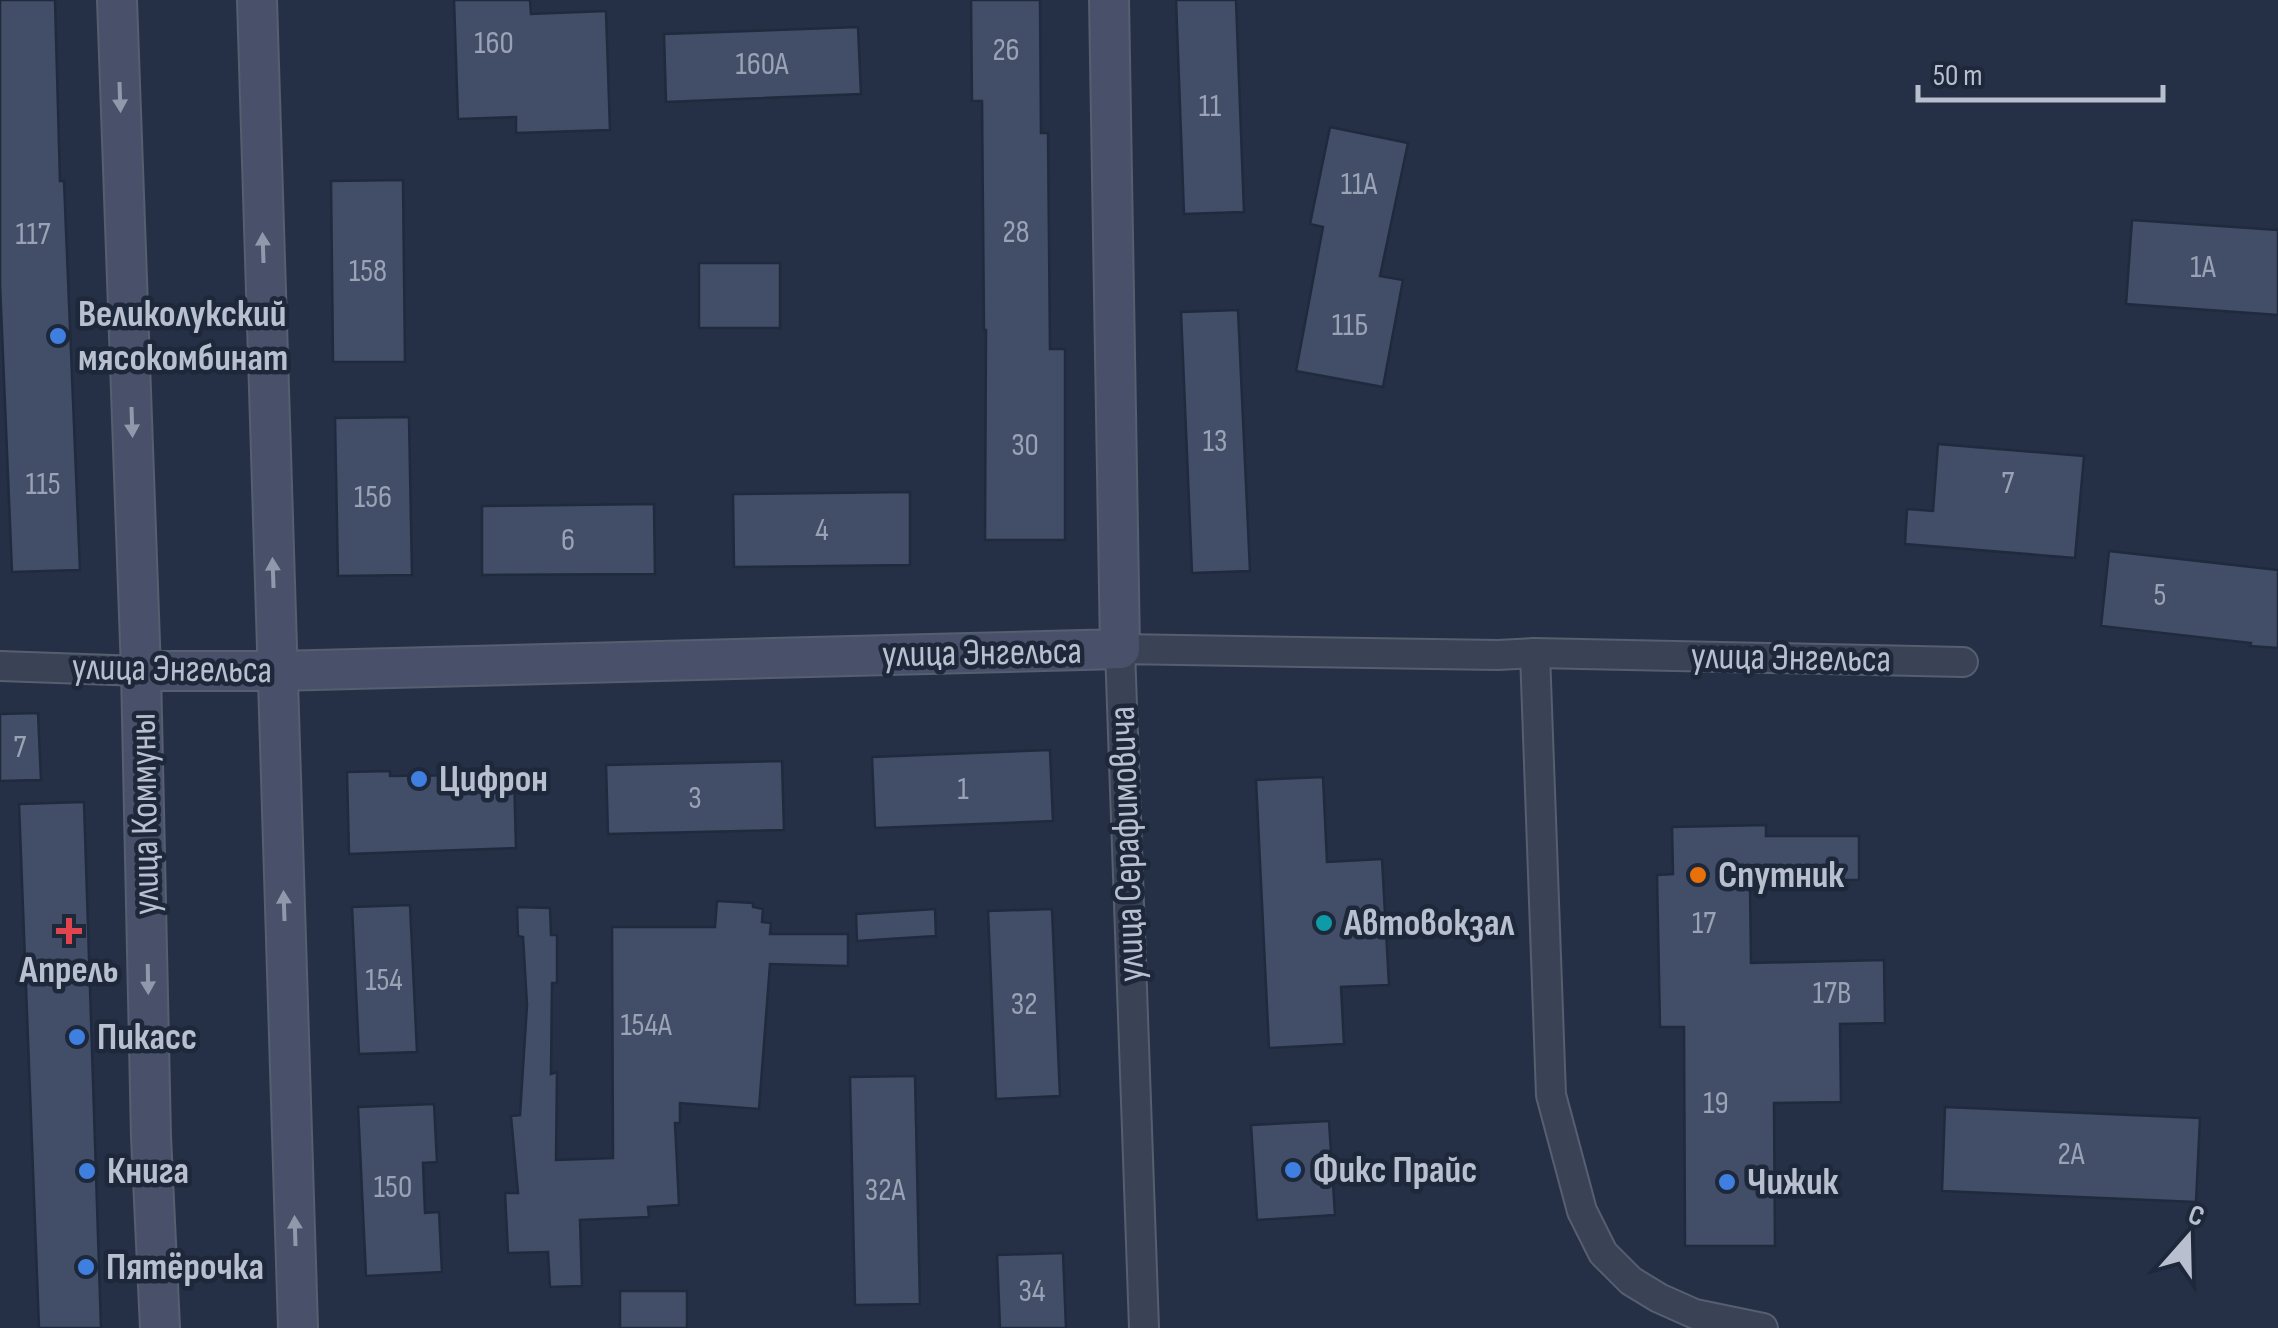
<svg xmlns="http://www.w3.org/2000/svg" width="2278" height="1328" font-family="'Sofia Sans Condensed',sans-serif">
<style>
.building{fill:#424d67;stroke:#202a3d;stroke-width:2.5}
.lines{fill:none;stroke-linecap:round;stroke-linejoin:round}
.street-casing{stroke:#565e70;stroke-width:32}
.secondary-casing{stroke:#565e70;stroke-width:42}
.street{stroke:#3a4355;stroke-width:28}
.secondary{stroke:#485169;stroke-width:38}
.oneway{fill:#9198ab}
.shop-dot{fill:#3f7fe0;stroke:#1e283b;stroke-width:4}
.food-dot{fill:#e8710a;stroke:#1e283b;stroke-width:4}
.culture-dot{fill:#0f9aa8;stroke:#1e283b;stroke-width:4}
.health-dot{fill:#e0444e;stroke:#1e283b;stroke-width:4}
.labels{text-anchor:middle;dominant-baseline:central;stroke-width:9;stroke-linejoin:round;paint-order:stroke}
.number-label{font-size:32px;fill:#9aa2b5}
.poi-label{font-size:38px;font-weight:bold;fill:#b8bfcf;stroke:#1e283b;text-anchor:start}
.street-label{font-size:38px;fill:#b8bfcf;stroke:#1e283b}
</style>
<rect width="100%" height="100%" fill="#253046"/>
<g class="building">
<polygon points="0,0 55,0 60,181 64,181 80,570 12,572 0,284"/>
<polygon points="454,0 530,0 531,14 606,11 610,130 516,133 516,117 458,119"/>
<polygon points="971,0 1040,0 1041,133 1048,133 1050,349 1065,349 1065,540 985,540 986,330 984,330 982,101 972,101"/>
<polygon points="1176,0 1236,0 1244,212 1184,214"/>
<polygon points="858,27 861,94 666,102 664,34"/>
<polygon points="1330,127 1408,143 1380,276 1403,280 1383,387 1296,371 1323,227 1310,224"/>
<polygon points="403,180 405,362 333,362 331,181"/>
<polygon points="2132,220 2278,230 2278,315 2126,304"/>
<rect x="699" y="263" width="81" height="65"/>
<polygon points="1238,310 1250,571 1192,573 1181,312"/>
<polygon points="409,417 412,575 338,576 335,418"/>
<polygon points="1938,444 2084,456 2075,558 1905,544 1907,509 1933,511"/>
<polygon points="910,492 910,565 734,567 733,494"/>
<polygon points="654,504 655,574 482,575 482,506"/>
<polygon points="2109,551 2278,570 2278,648 2250,646 2251,643 2101,626"/>
<polygon points="38,713 41,780 0,781 0,714"/>
<polygon points="1050,750 1053,821 875,828 872,757"/>
<polygon points="782,761 784,830 608,834 606,765"/>
<polygon points="498,768 498,774 514,774 516,848 349,854 347,772 390,771 390,776 470,775 470,769"/>
<polygon points="1323,777 1327,862 1382,859 1389,985 1341,987 1344,1044 1269,1048 1256,780"/>
<polygon points="84,802 101,1328 39,1328 19,804"/>
<polygon points="1766,825 1766,836 1859,836 1859,880 1767,880 1767,883 1750,884 1751,963 1884,960 1885,1023 1840,1024 1841,1102 1774,1103 1775,1246 1685,1246 1684,1027 1660,1027 1657,875 1673,874 1672,827"/>
<polygon points="717,901 753,903 753,907 763,909 762,922 771,923 770,934 848,934 848,966 770,964 759,1109 680,1103 680,1123 675,1123 679,1205 648,1207 649,1217 580,1220 582,1286 550,1287 548,1252 508,1253 505,1193 518,1193 511,1116 520,1115 527,1005 523,937 518,936 517,907 550,908 551,935 557,935 557,983 552,983 551,1074 557,1072 556,1160 613,1158 612,927 715,927"/>
<polygon points="410,905 417,1052 359,1054 352,907"/>
<polygon points="935,909 936,936 857,941 856,914"/>
<polygon points="1052,909 1060,1096 996,1099 988,911"/>
<polygon points="915,1076 920,1304 855,1305 850,1077"/>
<polygon points="434,1104 437,1162 423,1163 425,1213 439,1212 442,1272 366,1276 358,1107"/>
<polygon points="1945,1107 2200,1118 2196,1202 1942,1191"/>
<polygon points="1329,1121 1335,1215 1257,1220 1251,1125"/>
<polygon points="1063,1253 1066,1328 1000,1328 997,1255"/>
<rect x="620" y="1291" width="67" height="37"/>
</g>
<g class="lines">
<g class="street-casing">
<g id="street">
<polyline points="1535,653 1551,1095 1582,1211 1603,1253 1631,1281 1659,1298 1695,1314 1763,1328"/>
<polyline points="0,666 141,671"/>
<polyline points="1144,1328 1120,649 1498,655 1535,653 1963,662"/>
</g>
</g>
<g class="secondary-casing">
<g id="secondary">
<polyline points="117,0 141,671 151,1137 160,1328"/>
<polyline points="257,0 298,1328"/>
<polyline points="141,671 276,671 1120,649 1109,0"/>
</g>
</g>
<use href="#street" class="street"/>
<use href="#secondary" class="secondary"/>
</g>
<defs><path id="oneway-solid" d="M-6-.8H1V-3.2L6.5 0L1 3.2V.8H-6Z" transform="scale(2.5)"/></defs>
<g class="oneway">
<use href="#oneway-solid" transform="translate(120 97) rotate(88)"/>
<use href="#oneway-solid" transform="translate(263 248) rotate(-92)"/>
<use href="#oneway-solid" transform="translate(132 422) rotate(88)"/>
<use href="#oneway-solid" transform="translate(273 573) rotate(-92)"/>
<use href="#oneway-solid" transform="translate(284 906) rotate(-92)"/>
<use href="#oneway-solid" transform="translate(148 979) rotate(89)"/>
<use href="#oneway-solid" transform="translate(295 1231) rotate(-92)"/>
</g>
<g class="shop-dot">
<circle cx="58" cy="336" r="10"/>
<circle cx="419" cy="779" r="10"/>
<circle cx="77" cy="1037" r="10"/>
<circle cx="1293" cy="1170" r="10"/>
<circle cx="87" cy="1171" r="10"/>
<circle cx="1727" cy="1182" r="10"/>
<circle cx="86" cy="1267" r="10"/>
</g>
<circle class="food-dot" cx="1698" cy="875" r="10"/>
<circle class="culture-dot" cx="1324" cy="923" r="10"/>
<path class="health-dot" d="M64 916h10v10h10v10h-10v10h-10v-10h-10v-10h10z"/>
<g class="labels">
<g class="number-label">
<text x="494" y="43">160</text>
<text x="1006" y="50">26</text>
<text x="762" y="64">160А</text>
<text x="1210" y="106">11</text>
<text x="1359" y="184">11А</text>
<text x="1016" y="232">28</text>
<text x="33" y="234">117</text>
<text x="2203" y="267">1А</text>
<text x="368" y="271">158</text>
<text x="1350" y="325">11Б</text>
<text x="1215" y="441">13</text>
<text x="1025" y="445">30</text>
<text x="2008" y="483">7</text>
<text x="43" y="484">115</text>
<text x="373" y="497">156</text>
<text x="822" y="530">4</text>
<text x="568" y="540">6</text>
<text x="2160" y="595">5</text>
<text x="20" y="747">7</text>
<text x="963" y="789">1</text>
<text x="695" y="798">3</text>
<text x="1704" y="923">17</text>
<text x="384" y="980">154</text>
<text x="1832" y="993">17В</text>
<text x="1024" y="1004">32</text>
<text x="646" y="1025">154А</text>
<text x="1716" y="1103">19</text>
<text x="2071" y="1154">2А</text>
<text x="393" y="1187">150</text>
<text x="885" y="1190">32А</text>
<text x="1032" y="1291">34</text>
</g>
<g class="poi-label">
<text x="78" y="314">Великолукский<tspan x="78" dy="44">мясокомбинат</tspan></text>
<text x="439" y="779">Цифрон</text>
<text x="1718" y="875">Спутник</text>
<text x="1344" y="923">Автовокзал</text>
<text x="69" y="970" text-anchor="middle">Апрель</text>
<text x="97" y="1037">Пикасс</text>
<text x="1313" y="1170">Фикс Прайс</text>
<text x="107" y="1171">Книга</text>
<text x="1747" y="1182">Чижик</text>
<text x="106" y="1267">Пятёрочка</text>
</g>
<g class="street-label">
<text transform="translate(982 653) rotate(-1)">улица Энгельса</text>
<text transform="translate(1791 658) rotate(1)">улица Энгельса</text>
<text transform="translate(172 669) rotate(1)">улица Энгельса</text>
<text transform="translate(145 814) rotate(-91)">улица Коммуны</text>
<text transform="translate(1127 844) rotate(-92)">улица Серафимовича</text>
</g>
</g>
<g transform="translate(2188 1238) rotate(20)" stroke="#1e283b" stroke-width="8" paint-order="stroke">
<path d="M0-8L18 38L0 25L-18 38Z" fill="#b8bfcf"/>
<text y="-15" font-size="28" font-weight="bold" text-anchor="middle" fill="#b8bfcf">С</text>
</g>
<path d="M1918 85v15h245v-15" fill="none" stroke="#b8bfcf" stroke-width="5"/>
<text x="1933" y="85" font-size="30" fill="#b8bfcf" stroke="#1e283b" stroke-width="8" paint-order="stroke">50 m</text>
</svg>
